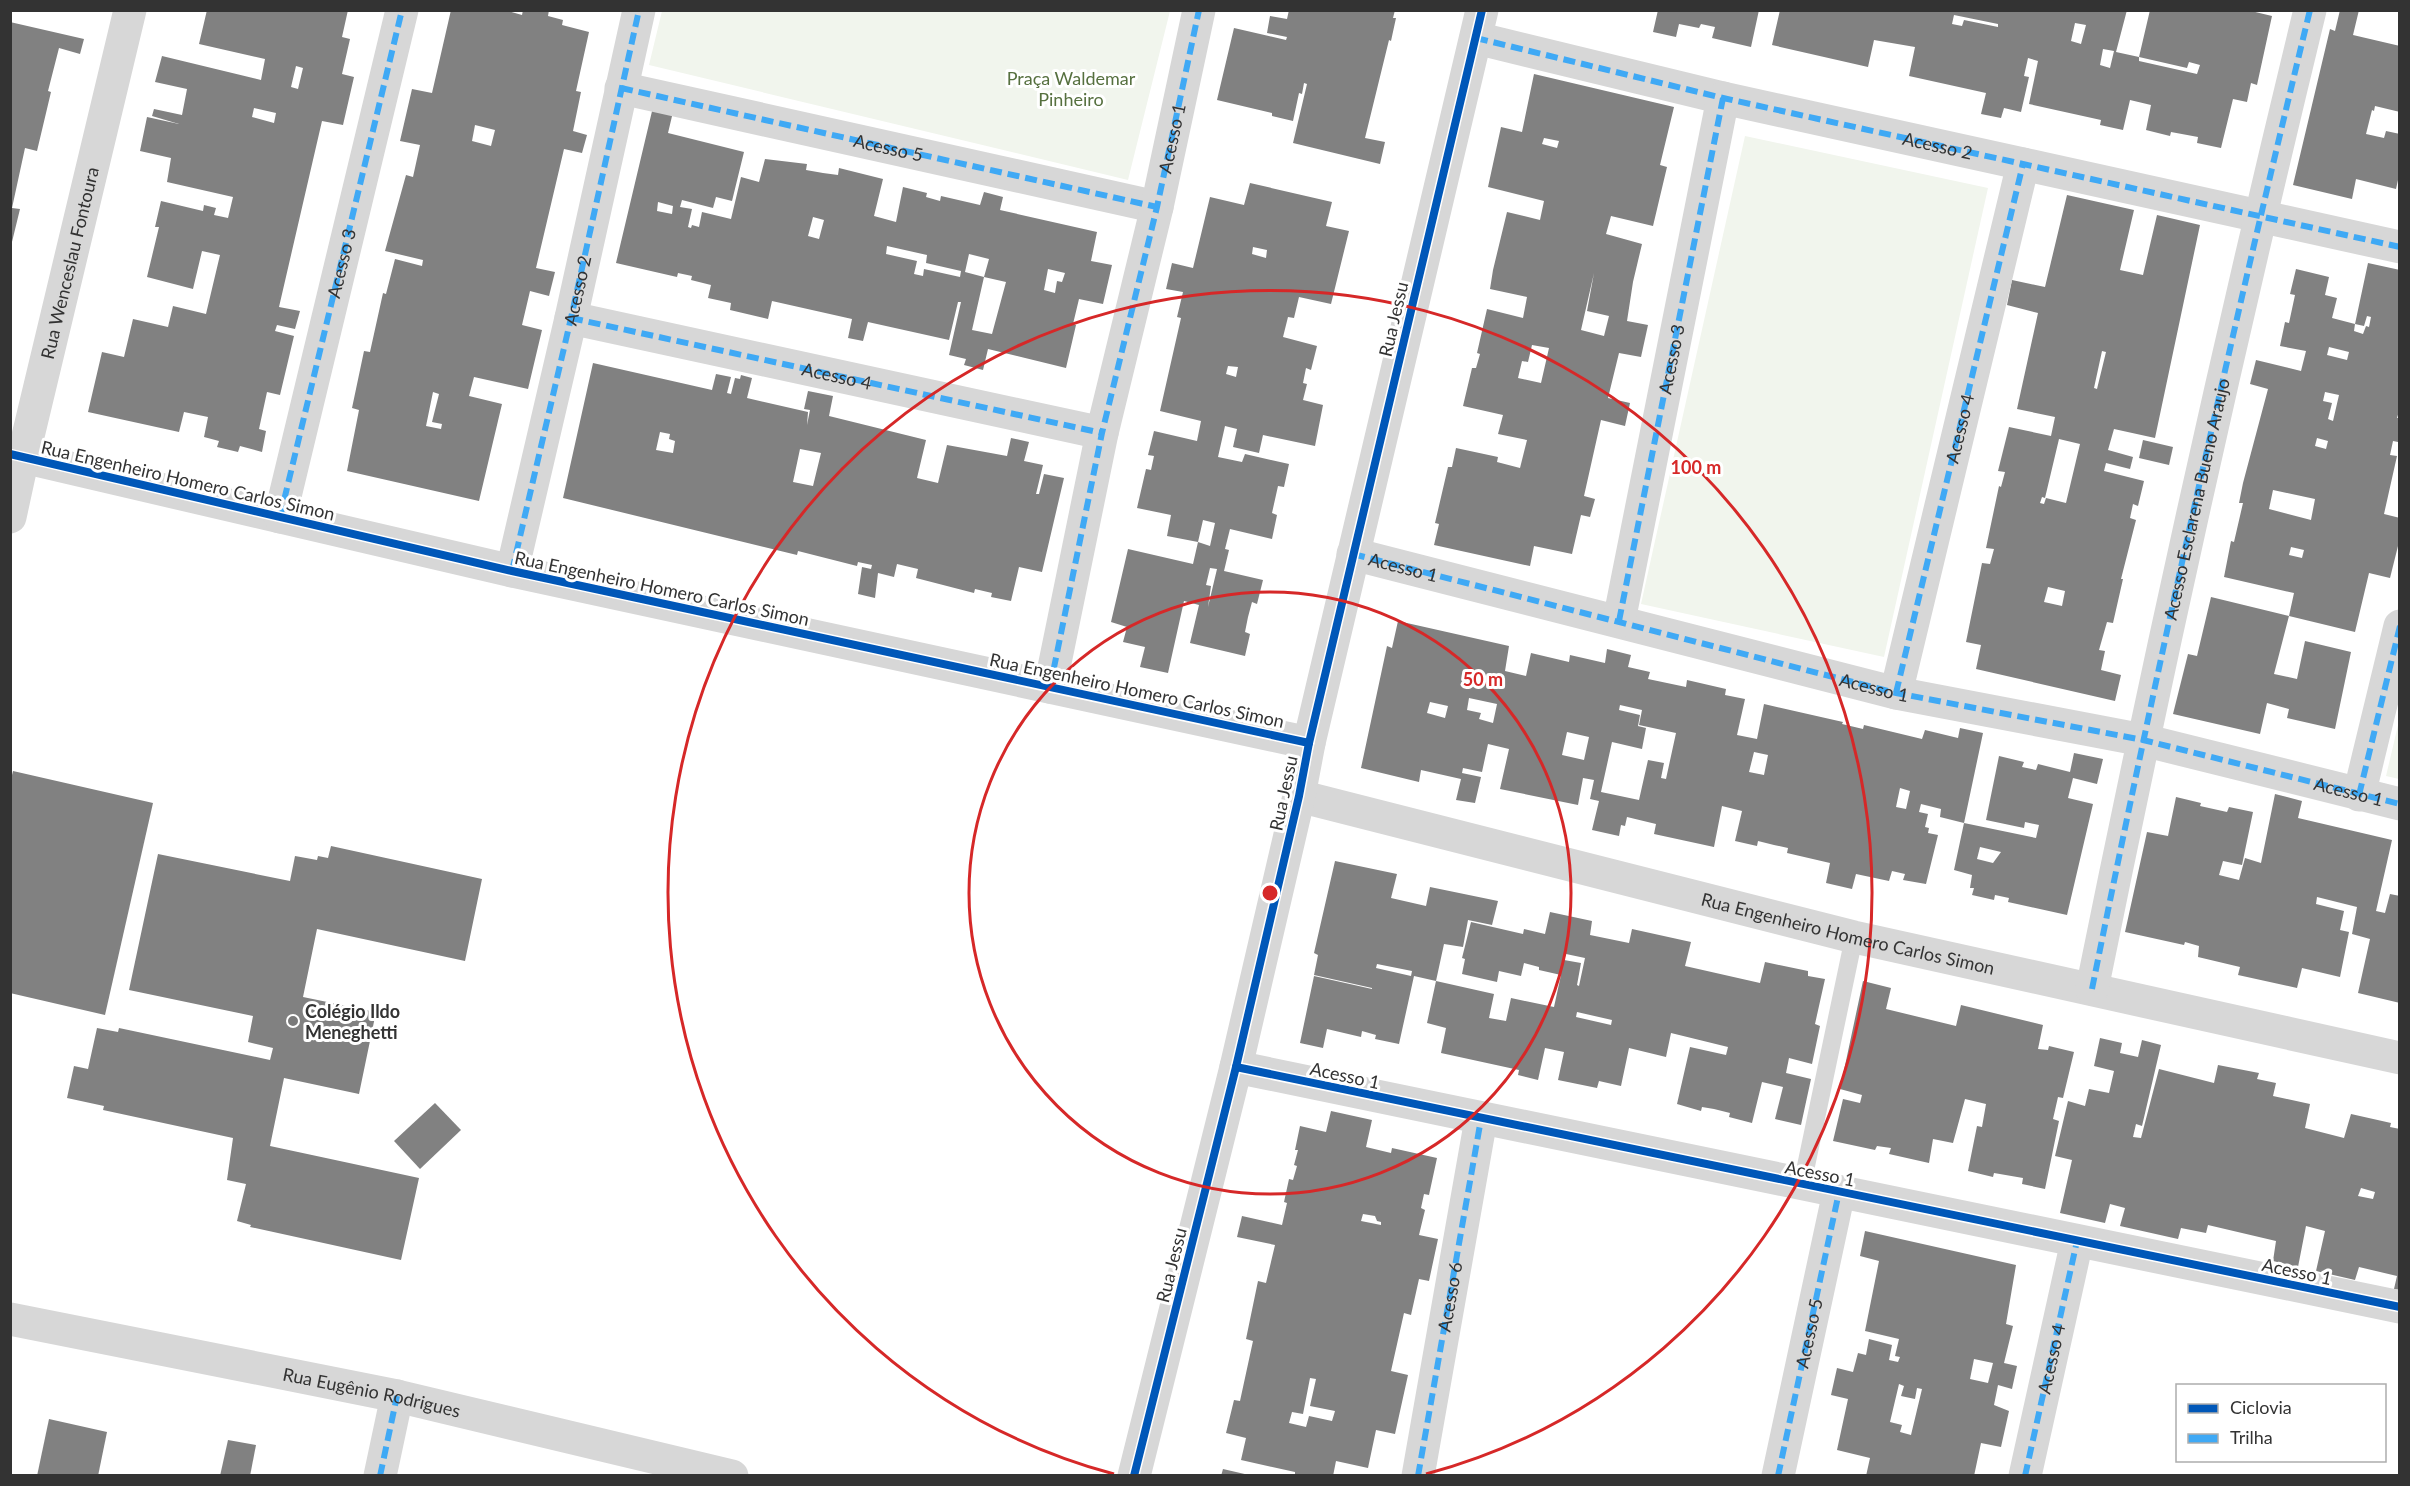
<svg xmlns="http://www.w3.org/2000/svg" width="2410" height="1486" font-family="Lato,sans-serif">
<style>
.green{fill:#f1f5ed}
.building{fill:#818181;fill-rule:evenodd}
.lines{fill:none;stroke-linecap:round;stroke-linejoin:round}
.service{stroke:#d7d7d7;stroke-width:18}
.minor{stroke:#d7d7d7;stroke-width:33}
.tertiary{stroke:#d7d7d7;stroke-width:33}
.quiet{stroke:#3fa9f5;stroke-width:6;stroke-dasharray:12 6;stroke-linecap:butt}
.cycleway-casing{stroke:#fff;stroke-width:11}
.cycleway{stroke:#0057b8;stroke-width:8}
.ring{fill:none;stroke:#d62828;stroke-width:3}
.poi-dot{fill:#7a7a7a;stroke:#fff;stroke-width:2}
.labels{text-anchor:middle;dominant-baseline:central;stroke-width:6;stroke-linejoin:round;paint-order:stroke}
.park-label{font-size:18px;fill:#56703f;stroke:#fff}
.street-label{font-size:18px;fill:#333;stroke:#fff}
.poi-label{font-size:18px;font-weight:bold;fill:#333;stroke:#fff;text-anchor:start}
.centre{fill:#d62828;stroke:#fff;stroke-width:3}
.ring-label{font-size:18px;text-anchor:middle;font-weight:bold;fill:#d62828;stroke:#fff;stroke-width:6;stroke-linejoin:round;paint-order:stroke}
</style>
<rect width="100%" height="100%" fill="#fff"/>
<g class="green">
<polygon points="662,11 662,10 1170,11 1128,180 649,65"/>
<polygon points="1745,136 1988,188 1884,657 1641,604"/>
<polygon points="2399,721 2400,779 2399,779 2386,776"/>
</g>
<g class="building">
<path d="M207,10h141l-6,27 8,2 -8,35 12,3 -11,48 -21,-4 -43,186 21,4 -5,18 -18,-4 -2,6 19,5 -14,59 -13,-3 -8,37 7,2 -4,21 -22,-6 -2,6 -21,-5 2,-6 -15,-4 4,-20 -24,-5 -5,20 -91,-20 14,-60 22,5 9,-38 35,8 5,-21 33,8 14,-59 -18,-4 -9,38 -46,-12 12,-50h-4l6,-26 42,10 1,-6 12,3 -2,7 14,3 5,-21 -66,-15 4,-24 -31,-7 7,-34 32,7 -27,-8 2,-7 28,6 5,-26 -32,-7 7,-26 99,24 4,-21 -66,-15zM296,66l7,2 -5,21 -7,-2zM254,108l22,5 -2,10 -22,-6z"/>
<path d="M451,10h53l18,5 1,-5h26l-1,6 15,4 -1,5 27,7 -13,59 5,1 -8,39 14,4 -5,18 -18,-4 -28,119 19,4 -6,24 -19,-5 -8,34 20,5 -14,59 -54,-12 -5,19 33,8 -23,97 -132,-30 12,-61 -7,-2 12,-57 6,1 13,-59 3,1 9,-35 27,7 1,-6 -38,-9 21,-76 7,2 7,-32 -20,-4 12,-52 20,4zM475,125l20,5 -4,16 -19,-5zM433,392l6,2 -7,28 10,2 -1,5 -15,-3z"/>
<polygon points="1289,10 1395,10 1393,18 1396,18 1391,41 1389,40 1365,138 1385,142 1380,164 1293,143 1307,84 1304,83 1302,94 1299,93 1293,121 1272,116 1272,113 1217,100 1234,28 1286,40 1287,37 1267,33 1270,16 1287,19"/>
<polygon points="1658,10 1759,10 1751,47 1712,38 1715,27 1701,24 1699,28 1679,24 1676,37 1653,32"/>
<path d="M1780,10h347l-11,42 23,5v4l58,13 3,-9 -11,-3 -2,6 -48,-11 11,-47h97l25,6 -15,69 -6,-2 -4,19 -14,-3 -12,49 -24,-5 1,-6 -27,-5 -1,4 -24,-6 5,-25 -21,-5 -7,30 -23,-5 1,-5 -72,-16 9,-43 -10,-3 -4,18 5,1 -8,35 -17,-4 -3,10 -20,-4 5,-21 -77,-17 6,-29 -41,-7 -6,27 -96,-22zM1954,15l44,9v3l-34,-7 -2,6 -10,-2zM2075,23l11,2 -5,19 -10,-3zM2103,49l11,2 -4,17 -10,-3z"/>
<polygon points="2340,10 2359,10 2353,35 2400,46 2400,112 2375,106 2374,111 2372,110 2366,134 2384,138 2386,131 2400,134 2400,171 2396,189 2356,179 2352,199 2293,185 2330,29 2335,31"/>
<polygon points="10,22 84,39 80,54 59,48 48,91 51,92 37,151 25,148 12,208 20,209 11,246"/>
<path d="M1534,74l140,33 -14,58 7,2 -14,59 -42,-10 -5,18 36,10 -9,38 -6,39 21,4 -7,32 -22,-4 -11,45 22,5 -5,23 -24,-6 -17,76 11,3 -5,18 -9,-2 -9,39 -38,-8 -4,20 -96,-21 5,-21 -4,-1 13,-56h4l4,-19 42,9 -1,5 23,6 7,-28 -29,-6 5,-19 -40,-9 9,-38h4l4,-14 -3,-1 10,-44 36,9 4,-21 -37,-8 3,-19 14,-58 33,8 4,-19 -56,-14 13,-60 21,5zM1544,138l15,3 -2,7 -15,-4zM1594,273l-7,38 22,5 -5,20 -23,-6zM1532,345l17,3 -8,35 -23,-5 4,-17 6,1z"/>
<path d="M653,107l20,5 -5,21 76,19 -12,49 -16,-4 -3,11 -31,-8 -2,7 12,2 -4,18 3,1 1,-3 7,2 3,-15 29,7 10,-42 18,5 6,-23 42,5 -1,6 17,3 15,2 1,-7 44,11 -9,37 22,6 7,-35 24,6 -1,4 14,4 1,-5 39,9 4,-13 19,5 -3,13 97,22 -6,29 21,4 -9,39 -24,-5 -6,25 3,1 -10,43 -78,-19 -5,21 -19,-5 2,-6 -17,-4 12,-53h-3l-9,38 -81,-18 -5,19 -15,-3 4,-19 -80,-18 -4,18 -38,-9 1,-7 -23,-5 3,-13 -20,-5 1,-4 -14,-3 -1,4 -61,-14zM658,202l15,4 -1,8 -15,-3zM813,217l11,3 -5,19 -11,-3zM887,246l40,9 -1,8 35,8 -1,6 -36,-8 -1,7 -9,-2 3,-13 -31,-7zM969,254l20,5 -5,18 22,5 -14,52 -20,-4 12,-53 -19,-5zM1048,269l17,4 -3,9 -5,-1 -2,12 -11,-3z"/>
<path d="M1250,183l82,19 -6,24 23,5 -18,73 -32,-7 -5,21 -6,-1 -5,20 34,9 -6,24 -5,-2 -3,15 4,1 -4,16 20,5 -8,41 -52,-11 -4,18 -26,-6 4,-18 -12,-3 -7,31 24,5 3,-8 44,10 -5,23 -6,-1 -6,27 5,2 -5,24 -42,-10 -5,20 4,1 -5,21 39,9 -6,24 -5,-2 -4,15 -3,15 5,2 -5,22 -55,-13 9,-38 -15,-4 -16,72 -28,-6 5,-20 -22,-5 4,-15 -16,-5 17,-73 65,15 5,-22 -31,-6 4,-21 -34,-7 9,-39 5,1 3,-14 -6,-1 6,-24 43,10 4,-20 -41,-10 21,-93 -4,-1 6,-25 -17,-3 6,-26 21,5 17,-71 34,8zM1253,247l14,3 -1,8 -14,-4zM1228,366l10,1 -2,10 -10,-3zM1203,520l12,3 -5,23 -12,-4zM1210,568l7,1 -9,38 3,-21 -5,-1z"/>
<path d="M2067,195l67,15 -14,60 23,5 14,-60 43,10 -45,213 -41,-9 -6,21 25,7 -3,12 -24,-6 -2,8 40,10 -6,25 -5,-2 -3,14 6,2 -15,59h2l-10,44 -6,-1 -8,28 6,1 -4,19 20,5 -6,26 -139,-32 5,-24 -15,-3 16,-79 8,1 4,-15 -8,-1 13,-62 2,1 4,-15 -7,-1 11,-44 42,9 4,-19 -38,-8 21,-96 -31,-8 5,-25 33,7zM2102,351l4,1 -9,37 -3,-1zM2059,439l21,5 -14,59 -20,-5 -2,6 -4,-1 2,-6 3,1zM2048,587l17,4 -3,15 -18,-4z"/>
<path d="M2368,263l32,7v138l-3,10h3v18l-2,6 -5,-1 -3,14 7,1 -13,58 16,4v20l-10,40 -21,-5 -14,59 -66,-16 5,-23 -70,-16 7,-36 3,1 9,-39h-4l4,-20 25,-94 -18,-5 6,-24 45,11 5,-20 -26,-5 5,-24 4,1 6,-28 -5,-1 6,-25 33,8 -4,18 12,3 -5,20 23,6 -1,7 9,3 3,-8 3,1 2,-10 -4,-1 -3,10 -9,-2zM2329,347l20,5 -2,8 -20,-5zM2325,392l14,3 -6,26 -5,-2 4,-16 -9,-2zM2317,438l11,3 -2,8 -11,-3zM2273,490l42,9 -4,21 -42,-11zM2291,547l13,3 -2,8 -13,-3z"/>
<path d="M593,363l119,27 4,-16 15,3 -4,16 4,1 4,-16 5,1 1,-4 11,3 -5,20 61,14 -1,13 3,-15 -6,-1 4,-18 25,5 -4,20 97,24 -9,38 21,5 9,-38 60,11 4,-18 18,4 -5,19 19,4 -7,29h3l5,-20 20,4 -22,94 -23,-5 -8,34 -20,-4 1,-4 -17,-4 -1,4 -58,-15 2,-9 -21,-5 -3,13 -16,-4 -3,25 -17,-4 4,-27 9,2 1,-4 -14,-3 -1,4 -59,-15 -1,4 -234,-57zM660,432l10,2 -1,5 6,2 -2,12 -17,-3zM800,449l21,4 -8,33 -20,-4z"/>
<polygon points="2143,440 2173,447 2169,465 2139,458"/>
<polygon points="2211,597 2289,616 2274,674 2297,679 2305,641 2351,652 2335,729 2287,718 2289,709 2267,703 2260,734 2173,714 2188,654 2197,656"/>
<path d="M1398,621l111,25 -4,25 21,5 5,-23 38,9 1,-7 35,8 2,-14 24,6 -3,12 22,5 -2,7 38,8 1,-7 39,9 -1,6 20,4 -8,36 20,4 7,-35 79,18 -1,2 21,5 1,-4 58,14 3,-9 33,8 2,-10 23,5 -19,90 72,15 3,-13 -14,-3 -1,6 -38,-8 13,-64 25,6 -2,5 14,3 2,-6 32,8 4,-19 29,6 -6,25 -24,-6 -5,20 25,6 -26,111 -59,-13 1,-4 -14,-3 -1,5 -22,-5 2,-7h-4l2,-13 -18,-5 10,-47 -24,-6 1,-8 -20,-5 -2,8 9,2 -3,13 4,1 -1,5 10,2 -12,49 -23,-4 2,-6 -13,-3 -3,10 -33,-7 -4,15 -26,-6 4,-20 -43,-10 1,-5 -14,-3 -16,-4 -1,5 -22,-5 7,-30 -20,-5 -8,41 -60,-13 2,-10 -29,-7 -2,9 -4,-1 -2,11 -27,-6 7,-29 -9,-2 4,-19 -11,-2 -5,27 -78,-16 9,-40 -21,-5 -6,28 -19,-4 -1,5 19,4 -6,26 -19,-3 5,-21 -40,-9 -2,12 -58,-14 26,-122 5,2zM1469,698l28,6 -4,19 -14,-4 2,-6 -14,-3zM1430,702l18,4 -3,12 -18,-5zM1620,705l22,5 -3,15 37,8 -10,46 -5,-1 3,-15 -16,-3 -9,40 -38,-8 11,-50 30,7 4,-21 -8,-2 2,-11 -21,-5zM1567,732l22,5 -5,23 -22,-5zM1754,752l14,3 -4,20 -15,-3zM1900,788l10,3 -4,18 -10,-2zM1980,847l21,5 -8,11 -16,-4z"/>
<polygon points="13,771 153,803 105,1015 10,993 10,783"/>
<polygon points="2275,794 2302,801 2298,818 2392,840 2376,911 2385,913 2390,894 2400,896 2400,1003 2358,993 2370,939 2352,934 2357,907 2317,897 2316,904 2344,911 2340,930 2349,932 2340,977 2302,968 2297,988 2238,975 2240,967 2198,957 2199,946 2185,942 2184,945 2125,932 2147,832 2168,836 2176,797 2201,803 2200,806 2227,812 2229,807 2253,812 2242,865 2223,861 2219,875 2239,880 2245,858 2261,863"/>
<polygon points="331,846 482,879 465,961 317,929 303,997 376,1012 359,1094 284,1078 270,1146 419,1178 401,1260 250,1227 251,1225 237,1221 246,1184 227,1180 233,1138 103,1110 104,1106 67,1098 74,1066 88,1069 97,1028 118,1032 119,1028 270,1060 273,1048 248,1042 253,1016 129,990 158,854 290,881 295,856 317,860 318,856 328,858"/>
<path d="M1335,861l62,13 -6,24 35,8 4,-19 68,14 -6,24 -24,-5 -5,27 -19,-3 -8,37 -22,-5 -15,68 -24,-5 1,-4 -14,-4 -1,6 -34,-8 -4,19 -23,-5 14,-67 58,13v-1l-58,-13 4,-20 -4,-2zM1377,964l35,7 -1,5 -35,-8z"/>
<path d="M1550,912l42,9 -2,14 39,8 3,-14 59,13 -6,24 75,17 5,-21 43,9v5l17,3 -10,45 5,2 -8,38 -23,-6 -3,15 25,6 -10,46 -26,-6 8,-32 -21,-5 -10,41 -23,-6 1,-4 -16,-4 -12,-2 -1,4 -24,-7 13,-57 36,8 2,-8 -57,-14 -5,24 -37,-9 -8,38 -22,-5 -2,7 -39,-8 6,-28 -19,-4 -7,32 -20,-5 1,-5 -78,-17 5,-25 -19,-5 9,-42 58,13 -5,24 17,3 5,-23 43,9 7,-32 -22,-5v-3l-15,-4 -3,13 -22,-5 -2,11 -35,-8 3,-15 -3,-1 9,-36 52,12 1,-5 21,5zM1566,954l19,4 -6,28 -2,-1 4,-22 -17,-3zM1577,1012l35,8 -1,5 -35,-8z"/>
<polygon points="1863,981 1891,988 1886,1009 1956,1026 1961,1005 2043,1025 2038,1049 2048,1050 2049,1046 2074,1052 2063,1098 2058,1097 2053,1119 2059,1121 2045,1189 2022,1184 2023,1178 1994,1173 1993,1177 1968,1171 1977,1126 1982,1127 1986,1104 1965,1099 1953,1143 1933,1139 1929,1163 1889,1154 1891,1148 1877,1146 1875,1150 1833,1141 1843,1099 1860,1103 1862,1095 1840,1089"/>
<path d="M2100,1038l22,5 -2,10 18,4 4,-17 19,5 -19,81 -6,-2 -3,13 8,1 18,-69 55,14 4,-18 41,8 -2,6 19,4 -3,13 37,8 -5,24 39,10 7,-24 40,9 -1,4 10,2v126l-2,9h2v26l-6,-1 3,-13 -38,-9 -4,13 -39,-9 9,-40 -19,-5 -8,41 -25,-6 3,-20 -68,-16 -2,8 -25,-5 -3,11 -58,-13 5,-18 -15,-4 -5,19 -45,-10 12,-53 -17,-4 13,-55 17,5 4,-17 20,4 5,-22 -20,-5zM2361,1188l14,4 -2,7 -15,-3z"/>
<polygon points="435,1103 461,1130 420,1169 394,1141"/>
<path d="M1331,1111l41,9 -6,27 25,6 1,-5 45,10 -8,37 -5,-1 -3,14 4,2 -6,25 19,4 -9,42 -10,-2 -8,36 -7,-2 -13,58 17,4 -13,59 -19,-4 -8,38 -32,-7 -3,15h-38v-4l-54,-12 5,-22 -20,-5 8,-33 6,1 13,-60 -7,-2 12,-58 8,2 9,-38 -38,-8 5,-21 40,9 5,-22 -3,-1 5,-23 4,1 4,-14 -3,-1 4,-15h-3l5,-24 26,6zM1363,1214l12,2 2,5 4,1v3l-20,-4zM1310,1378l6,1 -6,27 25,5 -3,10 -23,-5 -3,11 -17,-4 3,-11 11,2z"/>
<path d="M1865,1231l151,34 -10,59 7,2 -9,37 13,3 -5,23 -14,-4 -4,20 15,6 -8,36 -20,-4 -7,33h-108l4,-18 -33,-8 11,-51 -17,-4 6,-27 16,4 5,-19 8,2 3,-16 23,6 -3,15 9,2 2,-5 -5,-1 4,-17 -34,-8 14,-70 -19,-5zM1974,1359l19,4 -5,20 -18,-4zM1899,1384l5,2 -3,10 14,3 2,-11 5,1 -11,46 -11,-3 2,-7 -12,-3z"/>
<polygon points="49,1419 107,1432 98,1476 37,1476"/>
<polygon points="228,1440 256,1445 250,1476 220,1476"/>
<polygon points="1223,1469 1249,1475 1249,1476 1221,1476"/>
</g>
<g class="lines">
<polyline class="service" points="1802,1185 1854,937"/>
<g class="minor">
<polyline points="1476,38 1723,98 2400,247"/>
<polyline points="621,88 1157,207"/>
<polyline points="571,318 1102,433"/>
<polyline points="10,454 512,571 1309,743"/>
<path id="s1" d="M10,517l13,-60 107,-447"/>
<path id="s2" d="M280,517l122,-507"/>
<polyline points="1353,554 1896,693 2143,740 2400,804"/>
<path id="s3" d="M512,571l59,-253 68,-308"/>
<path id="s4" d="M1619,621l104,-523"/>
<polyline points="1050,687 1102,433 1157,207 1199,10"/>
<path id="s5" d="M1896,693l127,-529"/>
<polyline points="2359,795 2400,626"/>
<path id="s6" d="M1299,796l555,141 546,121"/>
<path id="s7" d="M2092,989c66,-327 139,-654 218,-979"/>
<polyline points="1236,1067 2400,1307"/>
<polyline points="380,1476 397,1396"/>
<polyline points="1134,1476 1236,1067 1299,796 1309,743 1482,10"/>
<path id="s8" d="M1418,1476l63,-357"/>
<path id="s9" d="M1778,1476l61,-284"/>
<path id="s10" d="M2025,1476l52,-235"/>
</g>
<path class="tertiary" id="s11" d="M10,1319l387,77 335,80"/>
<g class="quiet">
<path id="s12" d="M1476,38l247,60 677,149"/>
<path id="s13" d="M621,88l536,119"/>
<path id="s14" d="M571,318l531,115"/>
<polyline points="280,517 402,10"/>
<path id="s15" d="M1353,554l543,139 247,47 257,64"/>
<polyline points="512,571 571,318 639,10"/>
<polyline points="1619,621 1723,98"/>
<path id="s16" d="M1050,687l52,-254 55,-226 42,-197"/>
<polyline points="1896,693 2023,164"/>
<polyline points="2359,795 2400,626"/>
<path d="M2092,989c66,-327 139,-654 218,-979"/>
<polyline points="380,1476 397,1396"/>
<polyline points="1418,1476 1481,1119"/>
<polyline points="1778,1476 1839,1192"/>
<polyline points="2025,1476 2077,1241"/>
</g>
<g class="cycleway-casing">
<g id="cycleway">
<polyline points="10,454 512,571 1309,743"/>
<polyline points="1236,1067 2400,1307"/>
<polyline points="1134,1476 1236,1067 1299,796 1309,743 1482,10"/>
</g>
</g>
<use href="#cycleway" class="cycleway"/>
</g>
<g class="ring">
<circle cx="1270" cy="893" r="301"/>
<path d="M1114 1474A602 602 0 1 1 1426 1474"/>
</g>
<circle class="poi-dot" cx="293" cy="1021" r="6"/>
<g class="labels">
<g class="park-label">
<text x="1071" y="78">Praça Waldemar<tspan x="1071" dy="21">Pinheiro</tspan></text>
</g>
<g class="street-label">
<text stroke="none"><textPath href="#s16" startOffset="562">Acesso 1</textPath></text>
<text stroke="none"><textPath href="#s12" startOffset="474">Acesso 2</textPath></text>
<text stroke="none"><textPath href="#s13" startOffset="274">Acesso 5</textPath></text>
<text stroke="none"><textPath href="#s1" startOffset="261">Rua Wenceslau Fontoura</textPath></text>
<text stroke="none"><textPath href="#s2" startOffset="261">Acesso 3</textPath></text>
<text stroke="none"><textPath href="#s3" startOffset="288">Acesso 2</textPath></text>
<text transform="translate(1393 319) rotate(-77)">Rua Jessu</text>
<text stroke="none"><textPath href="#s4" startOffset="267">Acesso 3</textPath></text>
<text stroke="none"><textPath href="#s14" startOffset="272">Acesso 4</textPath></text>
<text stroke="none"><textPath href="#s5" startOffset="272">Acesso 4</textPath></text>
<text transform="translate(188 480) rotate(13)">Rua Engenheiro Homero Carlos Simon</text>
<text stroke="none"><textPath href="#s7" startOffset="501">Acesso Esclarena Bueno Araujo</textPath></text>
<text stroke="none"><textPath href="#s15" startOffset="52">Acesso 1</textPath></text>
<text transform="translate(662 588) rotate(12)">Rua Engenheiro Homero Carlos Simon</text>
<text stroke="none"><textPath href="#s15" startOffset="538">Acesso 1</textPath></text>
<text transform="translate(1137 690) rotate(12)">Rua Engenheiro Homero Carlos Simon</text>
<text stroke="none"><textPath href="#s15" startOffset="1024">Acesso 1</textPath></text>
<text transform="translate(1283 793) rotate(-78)">Rua Jessu</text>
<text stroke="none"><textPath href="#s6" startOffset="566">Rua Engenheiro Homero Carlos Simon</textPath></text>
<text transform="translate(1345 1075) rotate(12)">Acesso 1</text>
<text transform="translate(1820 1173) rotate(11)">Acesso 1</text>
<text transform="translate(1171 1265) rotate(-76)">Rua Jessu</text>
<text transform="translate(2297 1271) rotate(12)">Acesso 1</text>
<text stroke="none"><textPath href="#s8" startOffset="182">Acesso 6</textPath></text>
<text stroke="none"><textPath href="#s9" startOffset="146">Acesso 5</textPath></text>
<text stroke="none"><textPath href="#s10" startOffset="120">Acesso 4</textPath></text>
<text stroke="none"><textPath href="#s11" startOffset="369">Rua Eugênio Rodrigues</textPath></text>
</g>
<g class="poi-label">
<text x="305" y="1011">Colégio Ildo<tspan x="305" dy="21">Meneghetti</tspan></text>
</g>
</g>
<circle cx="1270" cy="893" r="9" class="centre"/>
<g class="ring-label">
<text x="1696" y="474">100 m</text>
<text x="1483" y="686">50 m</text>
</g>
<rect width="2410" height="1486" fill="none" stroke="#333333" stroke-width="24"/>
<rect x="2176" y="1384" width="210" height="78" fill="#ffffff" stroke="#adadad" stroke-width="1.5"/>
<rect x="2188" y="1404" width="30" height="9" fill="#0057b8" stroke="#adadad" stroke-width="1.5"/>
<text x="2230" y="1414" font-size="18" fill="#333333">Ciclovia</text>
<rect x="2188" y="1434" width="30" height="9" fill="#3fa9f5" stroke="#adadad" stroke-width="1.5"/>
<text x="2230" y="1444" font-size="18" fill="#333333">Trilha</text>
</svg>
